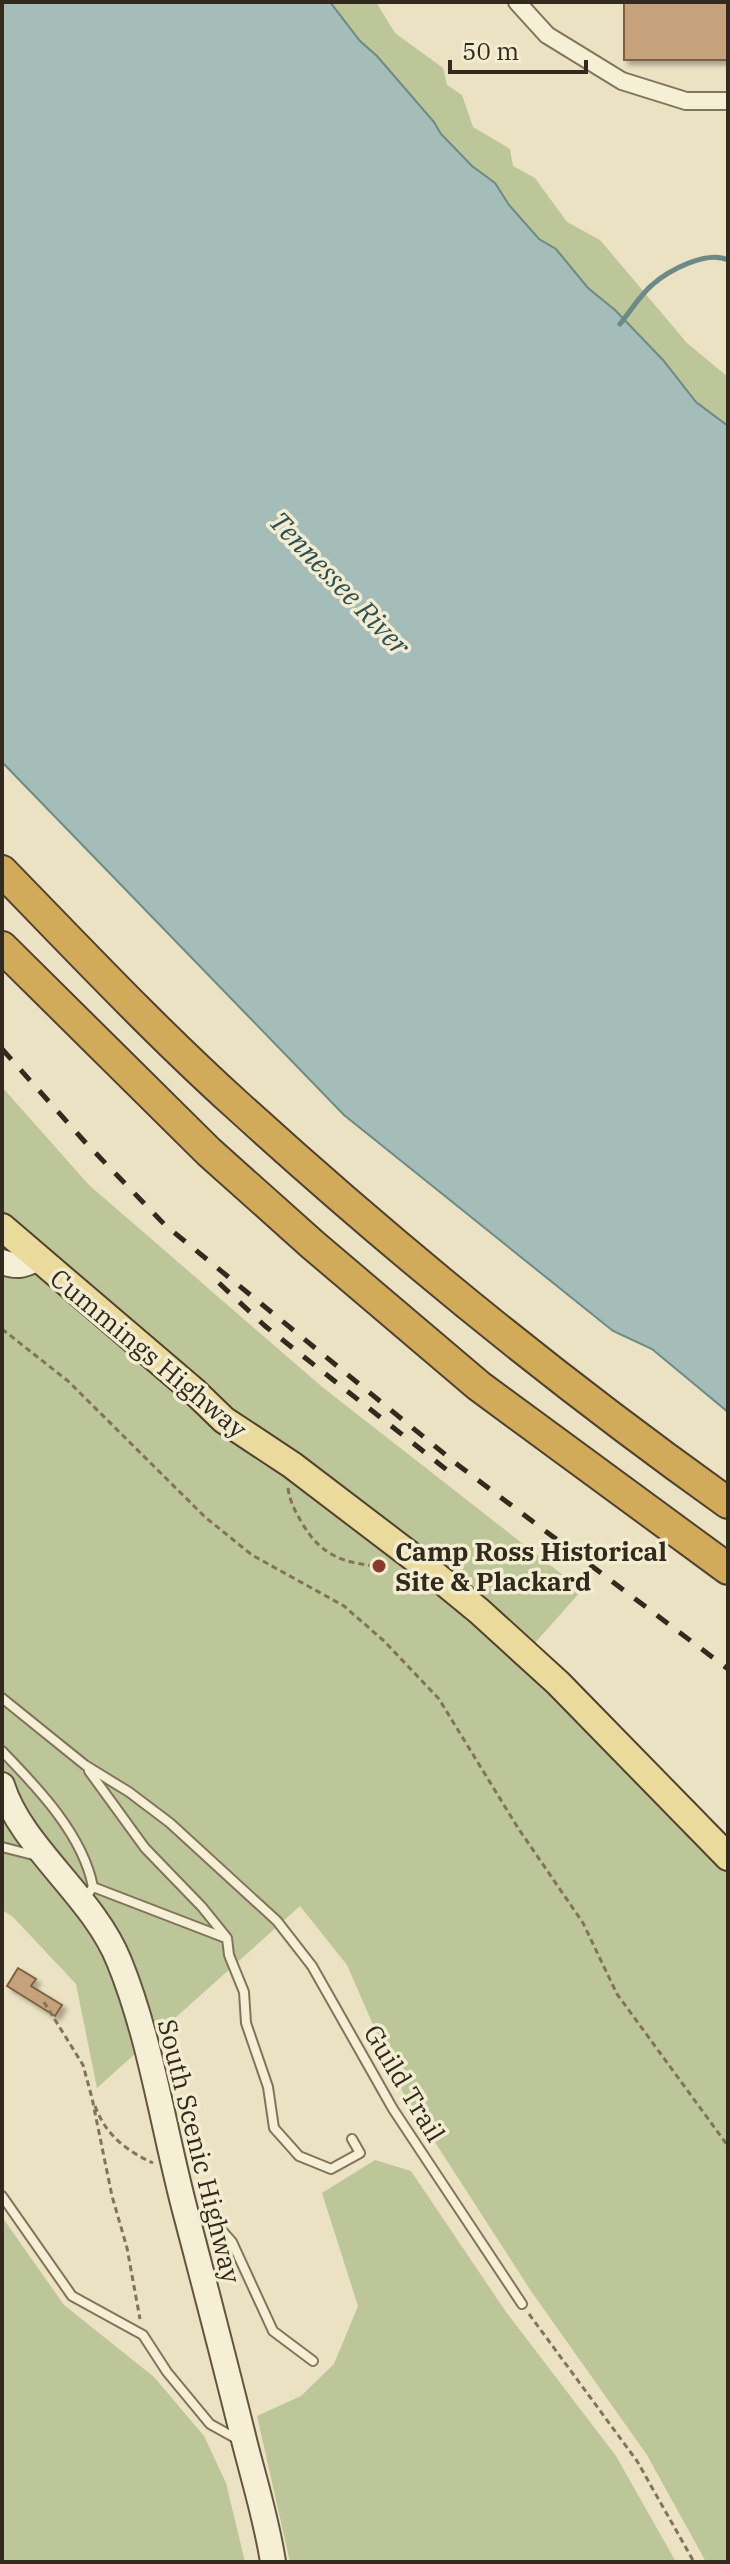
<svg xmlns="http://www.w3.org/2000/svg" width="730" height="2564" font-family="'IBM Plex Serif',serif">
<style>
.green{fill:#bcc698}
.water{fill:#a4bdb8;stroke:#6c8a86;stroke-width:2}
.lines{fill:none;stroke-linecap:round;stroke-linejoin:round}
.stream{stroke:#6c8a86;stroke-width:5}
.building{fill:#c5a27b;stroke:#7f6143;stroke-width:2;filter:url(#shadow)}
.lane-casing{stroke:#82745b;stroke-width:12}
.street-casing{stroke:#82745b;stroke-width:20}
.secondary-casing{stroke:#64553e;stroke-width:28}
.primary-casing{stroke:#50422f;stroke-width:30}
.highway-casing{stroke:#50422f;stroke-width:34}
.path{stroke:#82745b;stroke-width:3;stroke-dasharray:6 4;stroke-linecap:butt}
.lane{stroke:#f5efd5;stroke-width:8}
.street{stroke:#f5efd5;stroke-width:16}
.secondary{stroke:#f5efd5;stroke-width:24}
.primary{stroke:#eadb9d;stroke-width:26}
.highway{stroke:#d2ab5a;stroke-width:30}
.rail{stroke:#332a1e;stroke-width:5;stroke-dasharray:14 14;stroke-linecap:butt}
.poi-dot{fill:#8b3a30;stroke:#f2ecd1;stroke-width:3}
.labels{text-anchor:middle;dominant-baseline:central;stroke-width:7;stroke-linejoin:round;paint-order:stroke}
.street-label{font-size:26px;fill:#332a1e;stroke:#f2ecd1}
.poi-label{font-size:26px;font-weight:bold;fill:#332a1e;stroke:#f2ecd1;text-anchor:start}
.water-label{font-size:28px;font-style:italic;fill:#2e5052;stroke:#f2ecd1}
</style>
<defs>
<filter id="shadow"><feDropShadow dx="4.5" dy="4.5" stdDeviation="2" flood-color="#0004"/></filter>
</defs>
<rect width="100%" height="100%" fill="#eae2c2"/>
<g class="green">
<polygon points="330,2 376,2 395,33 443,68 447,85 462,95 473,127 510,149 513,166 535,178 567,222 600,240 687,343 728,377 728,426 696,402 662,360 615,310 588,288 556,249 539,239 509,205 495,183 472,166 441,134 434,122 377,56 360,41"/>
<polygon points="2,1087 89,1185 321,1386 582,1590 517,1663 728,1868 728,2562 706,2562 647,2455 531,2291 402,2091 347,1965 300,1906 97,2088 76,1984 13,1917 2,1910"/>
<polygon points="375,2160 411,2171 506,2312 616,2456 676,2562 290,2562 257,2416 301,2396 334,2364 358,2306 322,2193"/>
<polygon points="2,2217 64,2305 154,2377 204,2436 226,2483 245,2562 2,2562"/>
</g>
<polygon class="water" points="2,2 330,2 360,41 377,56 434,122 441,134 472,166 495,183 509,205 539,239 556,249 588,288 615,310 663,360 696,402 728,426 728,1412 652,1349 613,1331 344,1115 2,762"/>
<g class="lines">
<path class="stream" d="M620,324c10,-12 20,-29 32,-39 17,-15 55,-35 76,-25"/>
</g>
<g class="building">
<rect x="624" y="2" width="104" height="58"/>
<polygon points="18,1968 36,1979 31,1986 62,2005 55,2016 7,1986"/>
</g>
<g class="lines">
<g class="lane-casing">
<g id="lane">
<polyline points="2,1698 85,1765 129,1792 170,1823 277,1921 312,1966 393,2109 522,2304"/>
<path d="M2,1751c36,37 81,84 91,136l-9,13"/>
<polyline points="89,1771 145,1848 202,1907 227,1938 229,1955 244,1992 246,2023 268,2087 274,2128 299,2156 331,2169 360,2153 352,2139"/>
<polyline points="2,1847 37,1856"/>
<polyline points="93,1887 223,1937"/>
<polyline points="2,2196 72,2296 143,2335 167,2372 210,2424 237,2439"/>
<polyline points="189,2213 217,2225 232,2242 273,2331 313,2361"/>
</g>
</g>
<g class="street-casing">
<polyline id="street" points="517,2 547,35 622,81 686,101 728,101"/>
</g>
<g class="secondary-casing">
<g id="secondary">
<path d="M2,1262c14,5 21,4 34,-3"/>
<path d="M2,1785c19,62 91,111 117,176 32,78 45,171 67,253 20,76 40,153 59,230 10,39 22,78 28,118"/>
</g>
</g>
<g class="primary-casing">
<polyline id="primary" points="2,1227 195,1392 224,1420 292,1465 418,1561 479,1611 558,1683 728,1857"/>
</g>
<g class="highway-casing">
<g id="highway">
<path d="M2,871c77,79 154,161 236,235 156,142 319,275 490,397"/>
<polyline points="2,947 209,1152 313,1245 479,1386 728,1569"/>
</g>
</g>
<g class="path">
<polyline points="2,1329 68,1381 205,1517 252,1555 344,1606 384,1641 439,1699 518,1828 583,1923 617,1994 728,2146"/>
<path d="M288,1488c2,14 7,23 14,35 21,36 46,41 85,44"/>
<polyline points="44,2002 83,2065 92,2098 112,2196 127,2248 140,2319"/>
<path d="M95,2106c11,29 30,44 58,57"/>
<polyline points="529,2314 637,2461 694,2562"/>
</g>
<use href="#lane" class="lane"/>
<use href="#street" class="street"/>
<use href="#secondary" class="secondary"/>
<use href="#primary" class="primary"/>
<use href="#highway" class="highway"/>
<g class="rail">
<polyline points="2,1049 85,1142 165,1225 458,1465 728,1669"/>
<polyline points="219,1283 265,1326 457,1478"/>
</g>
</g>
<circle class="poi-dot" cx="379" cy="1566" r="8"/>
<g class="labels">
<g class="street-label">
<text transform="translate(149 1353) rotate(40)">Cummings Highway</text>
<text transform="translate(405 2083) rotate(59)">Guild Trail</text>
<text transform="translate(200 2151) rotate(76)">South Scenic Highway</text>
</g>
<g class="poi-label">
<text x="395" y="1551">Camp Ross Historical<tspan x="395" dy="30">Site &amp; Plackard</tspan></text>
</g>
<g class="water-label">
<text transform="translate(340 583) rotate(46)">Tennessee River</text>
</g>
</g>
<rect width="730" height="2564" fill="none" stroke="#332a1e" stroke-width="8"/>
<path d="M450 60v12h136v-12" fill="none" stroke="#332a1e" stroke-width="4"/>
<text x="462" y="60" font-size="24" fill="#332a1e" stroke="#f2ecd1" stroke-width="6" paint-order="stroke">50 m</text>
</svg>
